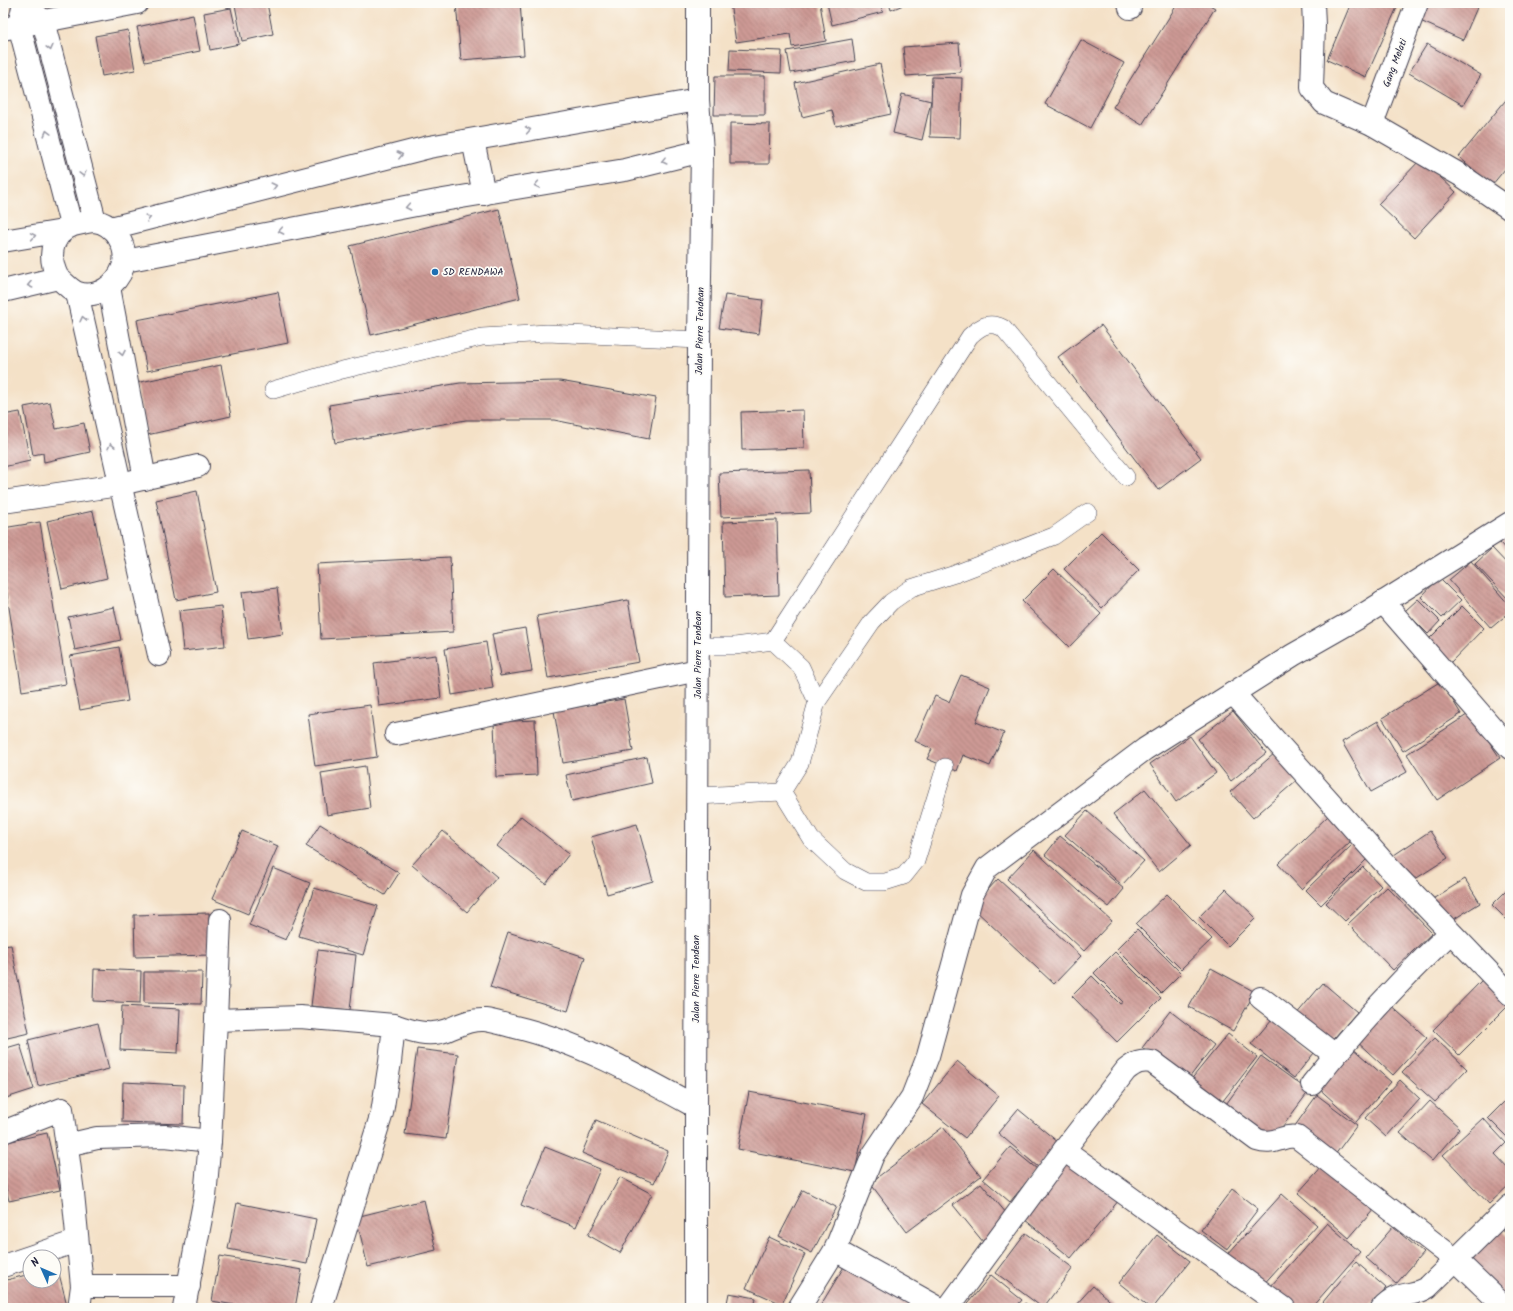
<svg xmlns="http://www.w3.org/2000/svg" width="1513" height="1311" font-family="Kalam,sans-serif">
<style>
.building{fill:url(#building-back-hatch)}
.lines{fill:none;stroke-linecap:round;stroke-linejoin:round}
.lane-casing{stroke:#423f50;stroke-width:18}
.street-casing{stroke:#423f50;stroke-width:24}
.secondary-casing{stroke:#423f50;stroke-width:24}
.lane{stroke:#fff;stroke-width:17}
.street{stroke:#fff;stroke-width:22}
.secondary{stroke:#fff;stroke-width:22}
.oneway{stroke:#9c9ca7}
.poi-dot{fill:#1f6fb2;stroke:#fdfcf7;stroke-width:1.5}
.labels{text-anchor:middle;dominant-baseline:central;stroke-width:3.5;stroke-linejoin:round;paint-order:stroke}
.street-label{font-size:10px;fill:#22223b;stroke:#fdfcf7}
.poi-label{font-size:10px;fill:#22223b;stroke:#fdfcf7;text-anchor:start}
</style>
<defs>
<pattern id="building-back-hatch" width="6" height="6" patternUnits="userSpaceOnUse"><rect width="6" height="6" fill="#cd9a94"/><path d="M-1 5l2 2M0 0l6 6M5-1l2 2" fill="none" stroke="#a67d7a"/></pattern>
</defs>
<rect width="100%" height="100%" fill="#fdfcf7"/>
<filter id="ink" filterUnits="userSpaceOnUse"><feTurbulence type="fractalNoise" baseFrequency=".025" numOctaves="2"/><feDisplacementMap in="SourceGraphic" scale="8" xChannelSelector="R" yChannelSelector="G"/><feConvolveMatrix kernelMatrix="1 2 1 2 8 2 1 2 1" color-interpolation-filters="sRGB"/></filter>
<filter id="wash" filterUnits="userSpaceOnUse"><feTurbulence type="fractalNoise" baseFrequency=".012" numOctaves="4" result="noise"/><feDisplacementMap in="SourceGraphic" scale="16" xChannelSelector="R" yChannelSelector="G"/><feGaussianBlur stdDeviation="0.9" result="paint"/><feColorMatrix in="noise" values="0 0 0 0 0 0 0 0 0 0 0 0 0 0 0 0 0 1.4 0 .05"/><feComposite in="paint" operator="in"/></filter>
<g filter="url(#wash)">
<rect width="100%" height="100%" fill="#f4e1c7"/>
<g id="blocks">
<g class="building">
<polygon points="244,3 267,3 273,34 242,41 235,5"/>
<polygon points="456,3 520,3 524,55 461,60"/>
<polygon points="730,3 820,3 826,41 792,47 790,34 736,42"/>
<polygon points="827,3 881,3 883,12 832,25"/>
<polygon points="889,3 908,3 891,10"/>
<polygon points="1178,3 1206,3 1215,8 1142,125 1113,107"/>
<polygon points="1351,3 1399,3 1366,77 1327,60"/>
<polygon points="1426,3 1479,3 1463,40 1418,20"/>
<polygon points="231,8 239,44 210,50 204,13"/>
<polygon points="193,15 200,51 145,62 137,27"/>
<polygon points="128,30 135,70 102,76 95,36"/>
<polygon points="852,39 855,61 791,73 787,51"/>
<polygon points="1081,40 1124,63 1090,128 1045,104"/>
<polygon points="959,43 961,72 906,76 903,47"/>
<polygon points="1427,44 1481,75 1463,105 1409,73"/>
<polygon points="730,49 782,51 781,73 729,71"/>
<polygon points="880,64 891,114 836,126 832,110 802,117 795,83"/>
<polygon points="715,76 765,76 765,115 714,115"/>
<polygon points="932,77 962,78 960,138 930,137"/>
<polygon points="902,94 931,101 922,140 893,133"/>
<polygon points="1510,95 1510,163 1492,185 1459,157"/>
<polygon points="730,123 770,124 769,164 730,164"/>
<polygon points="1421,159 1456,192 1414,238 1378,204"/>
<polygon points="1510,187 1510,196 1506,192"/>
<polygon points="499,209 520,298 371,335 350,246"/>
<polygon points="278,292 288,343 147,371 137,320"/>
<polygon points="725,295 763,300 759,334 719,328"/>
<polygon points="1101,325 1201,458 1158,490 1058,357"/>
<polygon points="221,365 231,416 147,435 136,383"/>
<polygon points="560,381 656,398 649,439 554,420 466,420 335,443 329,405 460,383"/>
<polygon points="50,402 56,429 84,423 90,452 44,462 43,453 33,455 24,407"/>
<polygon points="803,410 804,448 742,450 741,412"/>
<polygon points="20,412 30,461 3,467 3,415"/>
<polygon points="809,470 811,513 721,517 719,473"/>
<polygon points="197,491 216,592 176,600 156,500"/>
<polygon points="93,511 107,578 62,589 47,521"/>
<polygon points="777,520 779,595 725,597 723,522"/>
<polygon points="40,522 66,684 22,691 3,569 3,528"/>
<polygon points="1101,532 1139,570 1102,608 1064,569"/>
<polygon points="1510,533 1510,554 1500,543"/>
<polygon points="1492,548 1510,567 1510,601 1475,564"/>
<polygon points="450,557 453,632 321,639 317,564"/>
<polygon points="1471,561 1510,606 1510,612 1491,628 1449,580"/>
<polygon points="1054,569 1101,614 1069,647 1022,601"/>
<polygon points="1439,578 1461,600 1442,618 1421,597"/>
<polygon points="277,588 283,634 248,639 242,592"/>
<polygon points="1418,599 1440,621 1428,634 1405,611"/>
<polygon points="628,600 639,662 548,678 537,616"/>
<polygon points="221,606 225,646 183,651 179,611"/>
<polygon points="1462,606 1484,628 1449,664 1427,641"/>
<polygon points="114,607 121,640 75,650 68,617"/>
<polygon points="525,628 532,671 500,676 492,634"/>
<polygon points="486,642 493,688 452,695 445,649"/>
<polygon points="119,647 128,701 80,710 70,656"/>
<polygon points="436,655 441,698 379,706 374,663"/>
<polygon points="961,675 990,687 976,722 1004,733 990,766 963,755 957,771 927,759 932,749 915,741 935,696 949,702"/>
<polygon points="1441,681 1461,714 1403,751 1382,718"/>
<polygon points="624,699 633,751 563,763 554,711"/>
<polygon points="370,705 377,757 315,766 308,714"/>
<polygon points="1233,711 1266,753 1231,781 1198,739"/>
<polygon points="1470,713 1500,758 1437,800 1407,754"/>
<polygon points="535,720 537,775 496,777 494,722"/>
<polygon points="1378,721 1407,772 1371,792 1342,742"/>
<polygon points="1190,736 1216,773 1176,802 1150,764"/>
<polygon points="1275,753 1298,779 1253,818 1230,792"/>
<polygon points="647,757 652,783 572,801 566,775"/>
<polygon points="365,766 370,808 327,815 321,773"/>
<polygon points="1145,789 1191,845 1159,872 1113,814"/>
<polygon points="1087,811 1144,861 1122,885 1065,835"/>
<polygon points="521,816 569,854 546,884 497,846"/>
<polygon points="1328,816 1352,840 1301,889 1278,864"/>
<polygon points="320,824 399,873 385,895 306,846"/>
<polygon points="637,824 653,881 607,894 591,837"/>
<polygon points="242,831 278,846 248,914 212,899"/>
<polygon points="443,831 497,877 467,912 412,865"/>
<polygon points="1430,831 1448,858 1409,883 1391,857"/>
<polygon points="1060,836 1124,889 1109,907 1045,855"/>
<polygon points="1353,844 1367,859 1321,905 1306,890"/>
<polygon points="1034,850 1112,921 1084,951 1007,879"/>
<polygon points="1363,867 1381,886 1345,921 1326,903"/>
<polygon points="273,868 310,883 286,940 249,925"/>
<polygon points="998,879 1081,956 1054,984 972,907"/>
<polygon points="1465,879 1480,903 1446,924 1431,900"/>
<polygon points="1387,887 1432,933 1393,970 1348,924"/>
<polygon points="1510,887 1510,923 1492,905"/>
<polygon points="314,888 378,906 363,955 299,936"/>
<polygon points="1226,889 1256,918 1228,946 1199,917"/>
<polygon points="1167,894 1212,939 1181,969 1136,924"/>
<polygon points="209,913 210,955 135,957 134,915"/>
<polygon points="1137,929 1181,973 1161,993 1117,949"/>
<polygon points="508,932 585,957 568,1011 490,987"/>
<polygon points="11,945 29,1033 3,1039 3,946"/>
<polygon points="318,950 356,955 350,1010 311,1006"/>
<polygon points="1115,952 1161,998 1117,1042 1072,996 1092,976 1120,1004 1123,1002 1094,973"/>
<polygon points="1211,968 1255,992 1233,1031 1189,1007"/>
<polygon points="94,969 141,971 140,1003 93,1001"/>
<polygon points="144,972 202,972 201,1004 144,1003"/>
<polygon points="1483,979 1509,1005 1459,1055 1433,1030"/>
<polygon points="1323,983 1357,1012 1328,1045 1295,1016"/>
<polygon points="1387,1002 1427,1038 1393,1075 1354,1039"/>
<polygon points="122,1006 180,1009 178,1053 120,1050"/>
<polygon points="1170,1011 1214,1045 1186,1082 1142,1048"/>
<polygon points="1272,1019 1314,1053 1294,1078 1251,1044"/>
<polygon points="98,1023 109,1069 38,1086 28,1040"/>
<polygon points="1228,1034 1257,1057 1219,1106 1189,1082"/>
<polygon points="1435,1038 1467,1069 1435,1102 1402,1072"/>
<polygon points="20,1044 34,1089 3,1099 3,1049"/>
<polygon points="1350,1046 1391,1082 1356,1122 1315,1085"/>
<polygon points="417,1049 458,1054 446,1139 405,1134"/>
<polygon points="1261,1056 1309,1091 1271,1142 1224,1107"/>
<polygon points="957,1061 999,1096 965,1138 922,1104"/>
<polygon points="1400,1080 1420,1099 1386,1137 1365,1118"/>
<polygon points="123,1082 184,1085 183,1124 122,1122"/>
<polygon points="749,1092 867,1114 855,1172 738,1149"/>
<polygon points="1317,1095 1357,1125 1332,1159 1292,1130"/>
<polygon points="1510,1096 1510,1140 1488,1118"/>
<polygon points="1430,1101 1460,1128 1432,1161 1400,1133"/>
<polygon points="1018,1109 1059,1143 1038,1167 998,1133"/>
<polygon points="1483,1118 1506,1143 1495,1154 1510,1170 1510,1184 1489,1204 1443,1155"/>
<polygon points="596,1120 668,1151 654,1183 582,1153"/>
<polygon points="943,1127 981,1176 907,1232 870,1183"/>
<polygon points="47,1133 60,1190 9,1201 3,1174 3,1143"/>
<polygon points="545,1147 600,1169 576,1227 521,1205"/>
<polygon points="1010,1147 1037,1169 1010,1202 983,1179"/>
<polygon points="1066,1157 1119,1200 1071,1258 1018,1214"/>
<polygon points="1325,1163 1375,1208 1349,1238 1298,1193"/>
<polygon points="620,1177 652,1194 620,1253 588,1235"/>
<polygon points="981,1183 1012,1220 984,1243 953,1205"/>
<polygon points="1232,1189 1258,1209 1227,1250 1201,1230"/>
<polygon points="803,1190 836,1207 812,1253 779,1236"/>
<polygon points="1282,1194 1317,1225 1261,1287 1227,1255"/>
<polygon points="424,1200 436,1250 368,1267 356,1217"/>
<polygon points="237,1203 316,1219 307,1264 228,1249"/>
<polygon points="1327,1223 1360,1252 1311,1308 1293,1308 1270,1287"/>
<polygon points="1496,1225 1510,1238 1510,1301 1464,1260"/>
<polygon points="1393,1227 1423,1253 1396,1284 1366,1258"/>
<polygon points="1026,1233 1073,1268 1043,1308 996,1273"/>
<polygon points="1157,1235 1190,1261 1153,1308 1150,1308 1119,1283"/>
<polygon points="769,1237 805,1254 782,1304 746,1288"/>
<polygon points="220,1256 302,1270 295,1308 251,1308 212,1301"/>
<polygon points="1356,1262 1386,1288 1369,1308 1318,1308"/>
<polygon points="845,1265 914,1307 914,1308 819,1308"/>
<polygon points="57,1266 67,1305 54,1308 3,1308 3,1281 30,1274 30,1281 54,1281 54,1267"/>
<polygon points="991,1275 1022,1300 1015,1308 964,1308"/>
<polygon points="1093,1286 1116,1306 1114,1308 1073,1308"/>
<polygon points="729,1293 756,1298 754,1308 726,1308"/>
<polygon points="1025,1303 1031,1308 1020,1308"/>
<polygon points="647,1306 648,1308 628,1308 628,1307"/>
</g>
</g>
</g>
<g filter="url(#ink)">
<use href="#blocks" fill-opacity="0" stroke="#423f50" stroke-width="1"/>
<g class="lines">
<g class="lane-casing">
<g id="lane">
<polyline points="273,390 338,371 482,337 547,333 699,340"/>
<path d="M773,641l197,-305c11,-10 19,-15 33,-8l123,149"/>
<polyline points="817,702 872,622 891,602 911,588 955,574 1054,536 1088,512"/>
<polyline points="782,792 811,839 845,871 866,882 885,882 904,876 916,861 945,767"/>
<polyline points="697,796 782,792 800,763 817,702 801,667 773,641 735,646 698,646"/>
</g>
</g>
<g class="street-casing">
<g id="street">
<polyline points="24,3 19,25 71,225"/>
<polyline points="1129,3 1130,8"/>
<polyline points="1313,3 1314,25 1312,88 1324,103 1372,124 1462,176 1510,209"/>
<polyline points="25,4 43,21 95,221"/>
<polyline points="3,29 137,3"/>
<polyline points="1372,124 1417,3"/>
<polyline points="473,140 484,194"/>
<polyline points="111,228 429,147 698,100"/>
<polyline points="3,241 63,231"/>
<polyline points="125,261 437,201 625,170 702,151"/>
<polyline points="109,287 145,479"/>
<path d="M3,291l55,-13c6,4 13,13 20,15 19,6 39,-8 45,-26 6,-19 -8,-44 -29,-46 -3,0 -8,1 -12,2 -30,4 -36,31 -24,55"/>
<polyline points="77,293 159,655"/>
<polyline points="3,502 112,486 198,466"/>
<polyline points="1383,602 1510,748"/>
<polyline points="1233,693 1388,867 1510,994"/>
<polyline points="396,734 698,670"/>
<polyline points="1261,998 1335,1055"/>
<polyline points="216,1020 220,920"/>
<path d="M394,1025c17,6 35,12 53,5 13,-5 23,-11 38,-10 10,1 20,5 30,7 64,15 123,48 181,80"/>
<path d="M1312,1084c44,-56 86,-102 138,-151"/>
<polyline points="3,1132 62,1109 73,1193 82,1286 79,1308"/>
<polyline points="67,1145 97,1138 165,1136 210,1141"/>
<polyline points="1064,1150 1284,1308"/>
<polyline points="835,1250 939,1308"/>
<polyline points="3,1266 77,1241"/>
<polyline points="82,1286 189,1286"/>
<polyline points="184,1308 205,1197 210,1141 216,1020 300,1017 394,1025 390,1062 382,1113 321,1308"/>
<polyline points="799,1308 835,1250 873,1155 912,1097 928,1056 972,895 987,868 1145,749 1293,655 1358,618 1510,523"/>
<path d="M948,1308l116,-158 62,-80c9,-7 14,-10 26,-8l105,78c19,6 25,-6 40,-3l160,124 49,47"/>
<path d="M1382,1308c16,-18 30,-10 46,-21l82,-81"/>
</g>
</g>
<g class="secondary-casing">
<polyline id="secondary" points="696,1308 696,1107 699,340 702,151 698,100 698,3"/>
</g>
<use href="#lane" class="lane"/>
<use href="#street" class="street"/>
<use href="#secondary" class="secondary"/>
</g>
<defs><path id="oneway-chevron" d="M-2-3.5L2.5 0L-2 3.5" fill="none" stroke-width="1.6" stroke-linecap="round" stroke-linejoin="round"/></defs>
<g class="oneway">
<use href="#oneway-chevron" transform="translate(50 48) rotate(76)"/>
<use href="#oneway-chevron" transform="translate(528 130) rotate(-10)"/>
<use href="#oneway-chevron" transform="translate(47 133) rotate(-105)"/>
<use href="#oneway-chevron" transform="translate(400 155) rotate(-14)"/>
<use href="#oneway-chevron" transform="translate(664 161) rotate(166)"/>
<use href="#oneway-chevron" transform="translate(83 174) rotate(76)"/>
<use href="#oneway-chevron" transform="translate(537 185) rotate(170)"/>
<use href="#oneway-chevron" transform="translate(274 186) rotate(-14)"/>
<use href="#oneway-chevron" transform="translate(408 207) rotate(169)"/>
<use href="#oneway-chevron" transform="translate(148 218) rotate(-14)"/>
<use href="#oneway-chevron" transform="translate(281 231) rotate(169)"/>
<use href="#oneway-chevron" transform="translate(33 236) rotate(-10)"/>
<use href="#oneway-chevron" transform="translate(30 285) rotate(167)"/>
<use href="#oneway-chevron" transform="translate(83 319) rotate(-103)"/>
<use href="#oneway-chevron" transform="translate(122 353) rotate(79)"/>
<use href="#oneway-chevron" transform="translate(111 446) rotate(-103)"/>
</g>
</g>
<circle class="poi-dot" cx="435" cy="272" r="4"/>
<g class="labels">
<g class="street-label">
<text transform="translate(1395 63) rotate(-69)">Gang Melati</text>
<text transform="translate(700 331) rotate(-89)">Jalan Pierre Tendean</text>
<text transform="translate(698 655) rotate(-90)">Jalan Pierre Tendean</text>
<text transform="translate(696 979) rotate(-90)">Jalan Pierre Tendean</text>
</g>
<g class="poi-label">
<text x="443" y="272">SD RENDAWA</text>
</g>
</g>
<rect width="1513" height="1311" fill="none" stroke="#fdfcf7" stroke-width="16"/>
<g transform="translate(42 1269) rotate(315)"><circle r="19" fill="#fdfcf7" stroke="#a5a5ac"/>
<path d="M0-3L7 15L0 10L-7 15Z" fill="#1f6fb2"/>
<text y="-6" font-size="11" font-weight="bold" text-anchor="middle" fill="#22223b">N</text>
</g>
</svg>
